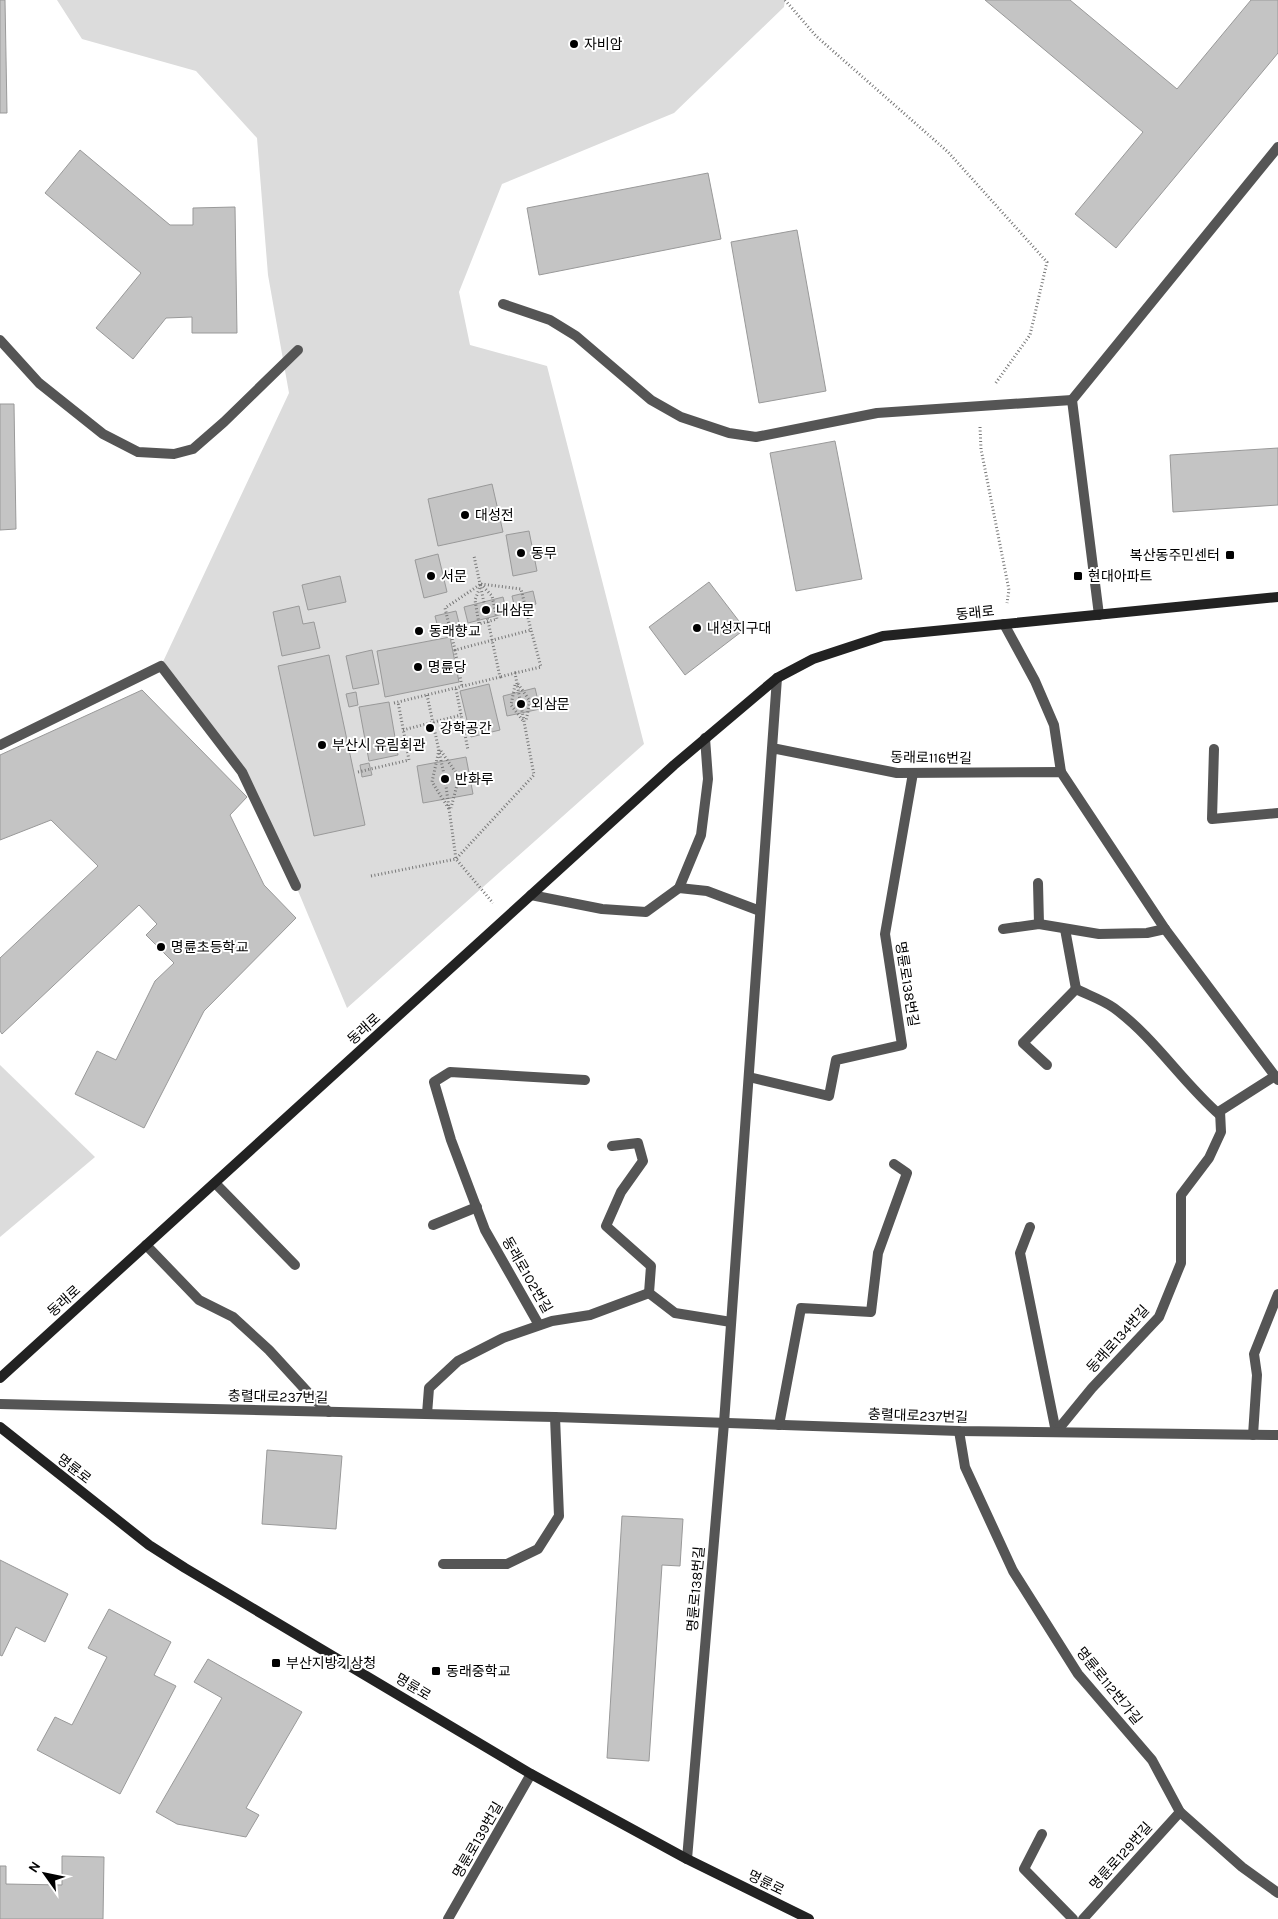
<svg xmlns="http://www.w3.org/2000/svg" width="1278" height="1919" font-family="Karla,'Noto Sans KR',sans-serif">
<style>
.green{fill:#dcdcdc}
.building{fill:#c4c4c4;stroke:#999}
.lines{fill:none;stroke-linecap:round;stroke-linejoin:round}
.path{stroke:#777;stroke-width:3;stroke-dasharray:1 2.5;stroke-linecap:butt}
.service{stroke:#555;stroke-width:10}
.minor{stroke:#555;stroke-width:10}
.tertiary{stroke:#555;stroke-width:10}
.secondary{stroke:#222;stroke-width:10}
.poi-dot{fill:#000;stroke:#fff;stroke-width:2}
.labels{text-anchor:middle;dominant-baseline:central;stroke-width:4;stroke-linejoin:round;paint-order:stroke}
.poi-label{font-size:14px;fill:#000;stroke:#fff;text-anchor:start}
.street-label{font-size:14px;fill:#000;stroke:#fff}
</style>
<rect width="100%" height="100%" fill="#fff"/>
<g class="green">
<polygon points="57,0 785,0 784,7 674,113 502,184 459,292 470,345 547,366 644,744 347,1008 296,886 242,772 161,666 289,393 268,275 257,138 196,71 82,39"/>
<polygon points="0,1065 95,1157 0,1237"/>
</g>
<g class="building">
<polygon points="0,0 5,0 7,113 0,113"/>
<polygon points="985,0 1070,0 1177,89 1251,0 1278,0 1278,53 1116,248 1075,214 1143,132"/>
<polygon points="80,150 170,225 193,225 193,208 235,207 237,333 192,333 192,317 166,318 133,359 96,328 141,273 45,193"/>
<polygon points="708,173 721,239 539,275 527,208"/>
<polygon points="797,230 826,391 759,403 731,242"/>
<polygon points="0,404 14,404 16,529 0,530"/>
<polygon points="835,441 862,579 796,591 770,453"/>
<polygon points="1278,448 1278,505 1173,512 1170,455"/>
<polygon points="492,484 503,532 438,546 428,499"/>
<polygon points="529,531 537,571 513,576 506,535"/>
<polygon points="438,554 447,592 424,598 415,560"/>
<polygon points="340,576 346,602 308,610 302,585"/>
<polygon points="709,582 745,629 685,675 649,627"/>
<polygon points="533,591 536,604 515,609 512,596"/>
<polygon points="503,597 507,613 468,623 464,607"/>
<polygon points="299,606 303,624 314,622 320,648 282,656 273,612"/>
<polygon points="456,611 459,623 438,628 435,616"/>
<polygon points="450,637 459,682 385,697 377,651"/>
<polygon points="372,650 379,684 353,689 346,656"/>
<polygon points="329,655 365,825 314,836 278,666"/>
<polygon points="489,684 500,730 471,737 460,691"/>
<polygon points="535,688 540,709 507,716 503,696"/>
<polygon points="142,690 247,797 230,815 264,885 296,918 204,1011 144,1128 75,1094 97,1051 116,1060 155,981 174,963 146,935 157,924 139,905 2,1034 0,1031 0,958 98,866 51,820 0,840 0,755"/>
<polygon points="356,692 358,705 349,707 346,694"/>
<polygon points="389,702 398,755 369,761 359,707"/>
<polygon points="466,757 473,794 423,803 417,766"/>
<polygon points="369,763 372,775 362,777 360,765"/>
<polygon points="267,1450 342,1456 336,1529 262,1524"/>
<polygon points="622,1516 683,1519 680,1566 662,1565 649,1761 607,1758"/>
<polygon points="0,1560 68,1594 45,1642 16,1627 2,1656 0,1655"/>
<polygon points="109,1609 171,1642 154,1675 176,1686 120,1794 37,1750 55,1717 72,1725 107,1657 88,1648"/>
<polygon points="208,1659 302,1712 246,1808 259,1815 246,1837 177,1824 156,1812 222,1698 194,1682"/>
<polygon points="62,1856 104,1857 103,1919 0,1919 0,1866 6,1866 6,1884 62,1885"/>
</g>
<g class="lines">
<g class="path">
<polyline points="785,0 816,36 948,152 1047,262 1030,335 995,384"/>
<polyline points="980,427 981,449 1009,590 1007,603"/>
<polygon points="481,584 521,589 531,630 455,650 445,608"/>
<polygon points="481,584 492,596 497,619 479,624 475,600"/>
<polyline points="455,650 462,687"/>
<polyline points="515,673 541,667 531,630"/>
<polyline points="518,684 530,701 526,721"/>
<polyline points="515,685 511,705 524,722"/>
<polyline points="456,689 468,750"/>
<polyline points="427,695 445,779 456,859 493,903"/>
<polyline points="394,703 500,677 474,556"/>
<polyline points="403,730 461,715"/>
<polyline points="439,750 432,782 449,809"/>
<polyline points="441,751 459,777 451,808"/>
<polyline points="358,772 409,760 398,702"/>
<polyline points="371,876 456,859 534,775 515,673 500,677"/>
</g>
<g class="service">
<polyline points="503,304 550,320 576,336 651,400 681,417 729,433 756,437 877,413 1072,400"/>
<polyline points="0,340 39,383 103,434 138,452 174,454 193,449 224,422 298,350"/>
<polyline points="1099,615 1072,400 1278,147"/>
<polyline points="1004,624 1035,681 1054,725 1061,772"/>
<polyline points="0,745 161,666 242,772 296,886"/>
<polyline points="772,750 777,749 897,773 1061,772 1165,929 1278,1080"/>
<polyline points="1038,883 1039,924"/>
<polyline points="679,888 707,891 760,911"/>
<polyline points="531,895 602,909 646,912 679,888 701,835 708,779 705,738"/>
<polyline points="1003,929 1039,924 1099,934 1147,933 1165,929"/>
<polyline points="1065,929 1076,989"/>
<path d="M1047,1065l-24,-22 53,-54c12,6 27,11 38,19 41,30 68,74 106,107"/>
<polyline points="749,1077 829,1096 836,1060 902,1045 885,934 913,773"/>
<polyline points="612,1146 638,1143 643,1161 621,1192 606,1226 651,1266 649,1293 675,1313 731,1322"/>
<polyline points="215,1183 295,1265"/>
<polyline points="433,1225 477,1207"/>
<polyline points="1030,1227 1020,1253 1056,1432"/>
<polyline points="146,1245 199,1300 233,1317 269,1350 313,1398 329,1412"/>
<polyline points="539,1325 485,1230 451,1140 434,1082 450,1072 585,1080"/>
<polyline points="427,1414 429,1388 458,1361 503,1338 552,1321 590,1315 649,1293"/>
<polyline points="779,1425 801,1308 871,1312 878,1253 907,1173 894,1164"/>
<polyline points="1056,1432 1092,1388 1159,1317 1181,1263 1181,1195 1209,1158 1221,1132 1220,1111 1275,1076"/>
<polyline points="1253,1435 1257,1375 1254,1354 1278,1294"/>
<polyline points="443,1564 507,1564 538,1549 559,1516 555,1417"/>
<polyline points="1042,1834 1024,1869 1073,1919"/>
</g>
<g class="minor">
<polyline points="1214,749 1212,819 1278,813"/>
<polyline points="959,1431 965,1467 1013,1571 1078,1674 1152,1760 1180,1812 1242,1867 1278,1893"/>
<polyline points="687,1859 724,1423 777,678"/>
<polyline points="448,1919 531,1774"/>
</g>
<g class="tertiary">
<polyline points="0,1404 555,1417 959,1431 1278,1435"/>
<polyline points="1083,1919 1180,1812"/>
</g>
<g class="secondary">
<polyline points="0,1378 674,765 777,678 813,659 883,636 1278,597"/>
<polyline points="0,1427 149,1545 185,1568 531,1774 687,1859 809,1919"/>
</g>
</g>
<g class="poi-dot">
<circle cx="574" cy="44" r="5"/>
<circle cx="465" cy="515" r="5"/>
<circle cx="521" cy="553" r="5"/>
<rect x="1225" y="550" width="10" height="10" rx="2.5"/>
<circle cx="431" cy="576" r="5"/>
<rect x="1073" y="571" width="10" height="10" rx="2.5"/>
<circle cx="486" cy="610" r="5"/>
<circle cx="697" cy="628" r="5"/>
<circle cx="419" cy="631" r="5"/>
<circle cx="418" cy="667" r="5"/>
<circle cx="521" cy="704" r="5"/>
<circle cx="430" cy="728" r="5"/>
<circle cx="322" cy="745" r="5"/>
<circle cx="445" cy="779" r="5"/>
<circle cx="161" cy="947" r="5"/>
<rect x="271" y="1658" width="10" height="10" rx="2.5"/>
<rect x="431" y="1666" width="10" height="10" rx="2.5"/>
</g>
<g class="labels">
<g class="poi-label">
<text x="584" y="44">자비암</text>
<text x="475" y="515">대성전</text>
<text x="531" y="553">동무</text>
<text x="1220" y="555" text-anchor="end">복산동주민센터</text>
<text x="441" y="576">서문</text>
<text x="1088" y="576">현대아파트</text>
<text x="496" y="610">내삼문</text>
<text x="707" y="628">내성지구대</text>
<text x="429" y="631">동래향교</text>
<text x="428" y="667">명륜당</text>
<text x="531" y="704">외삼문</text>
<text x="440" y="728">강학공간</text>
<text x="332" y="745">부산시 유림회관</text>
<text x="455" y="779">반화루</text>
<text x="171" y="947">명륜초등학교</text>
<text x="286" y="1663">부산지방기상청</text>
<text x="446" y="1671">동래중학교</text>
</g>
<g class="street-label">
<text transform="translate(975 613) rotate(-6)">동래로</text>
<text transform="translate(931 758) rotate(1)">동래로116번길</text>
<text transform="translate(907 984) rotate(81)">명륜로138번길</text>
<text transform="translate(364 1029) rotate(-42)">동래로</text>
<text transform="translate(527 1275) rotate(60)">동래로102번길</text>
<text transform="translate(64 1301) rotate(-42)">동래로</text>
<text transform="translate(1118 1339) rotate(-48)">동래로134번길</text>
<text transform="translate(278 1397) rotate(1)">충렬대로237번길</text>
<text transform="translate(918 1416) rotate(2)">충렬대로237번길</text>
<text transform="translate(74 1469) rotate(38)">명륜로</text>
<text transform="translate(696 1589) rotate(-85)">명륜로138번길</text>
<text transform="translate(1109 1686) rotate(51)">명륜로112번가길</text>
<text transform="translate(413 1687) rotate(31)">명륜로</text>
<text transform="translate(478 1840) rotate(-60)">명륜로139번길</text>
<text transform="translate(1121 1856) rotate(-48)">명륜로129번길</text>
<text transform="translate(766 1883) rotate(26)">명륜로</text>
</g>
</g>
<g transform="translate(45 1874) rotate(303)" stroke="#ffffff" stroke-width="4" paint-order="stroke">
<path d="M0-4L9 19L0 12L-9 19Z" fill="#000000"/>
<text y="-8" font-size="14" font-weight="bold" text-anchor="middle" fill="#000000">N</text>
</g>
</svg>
